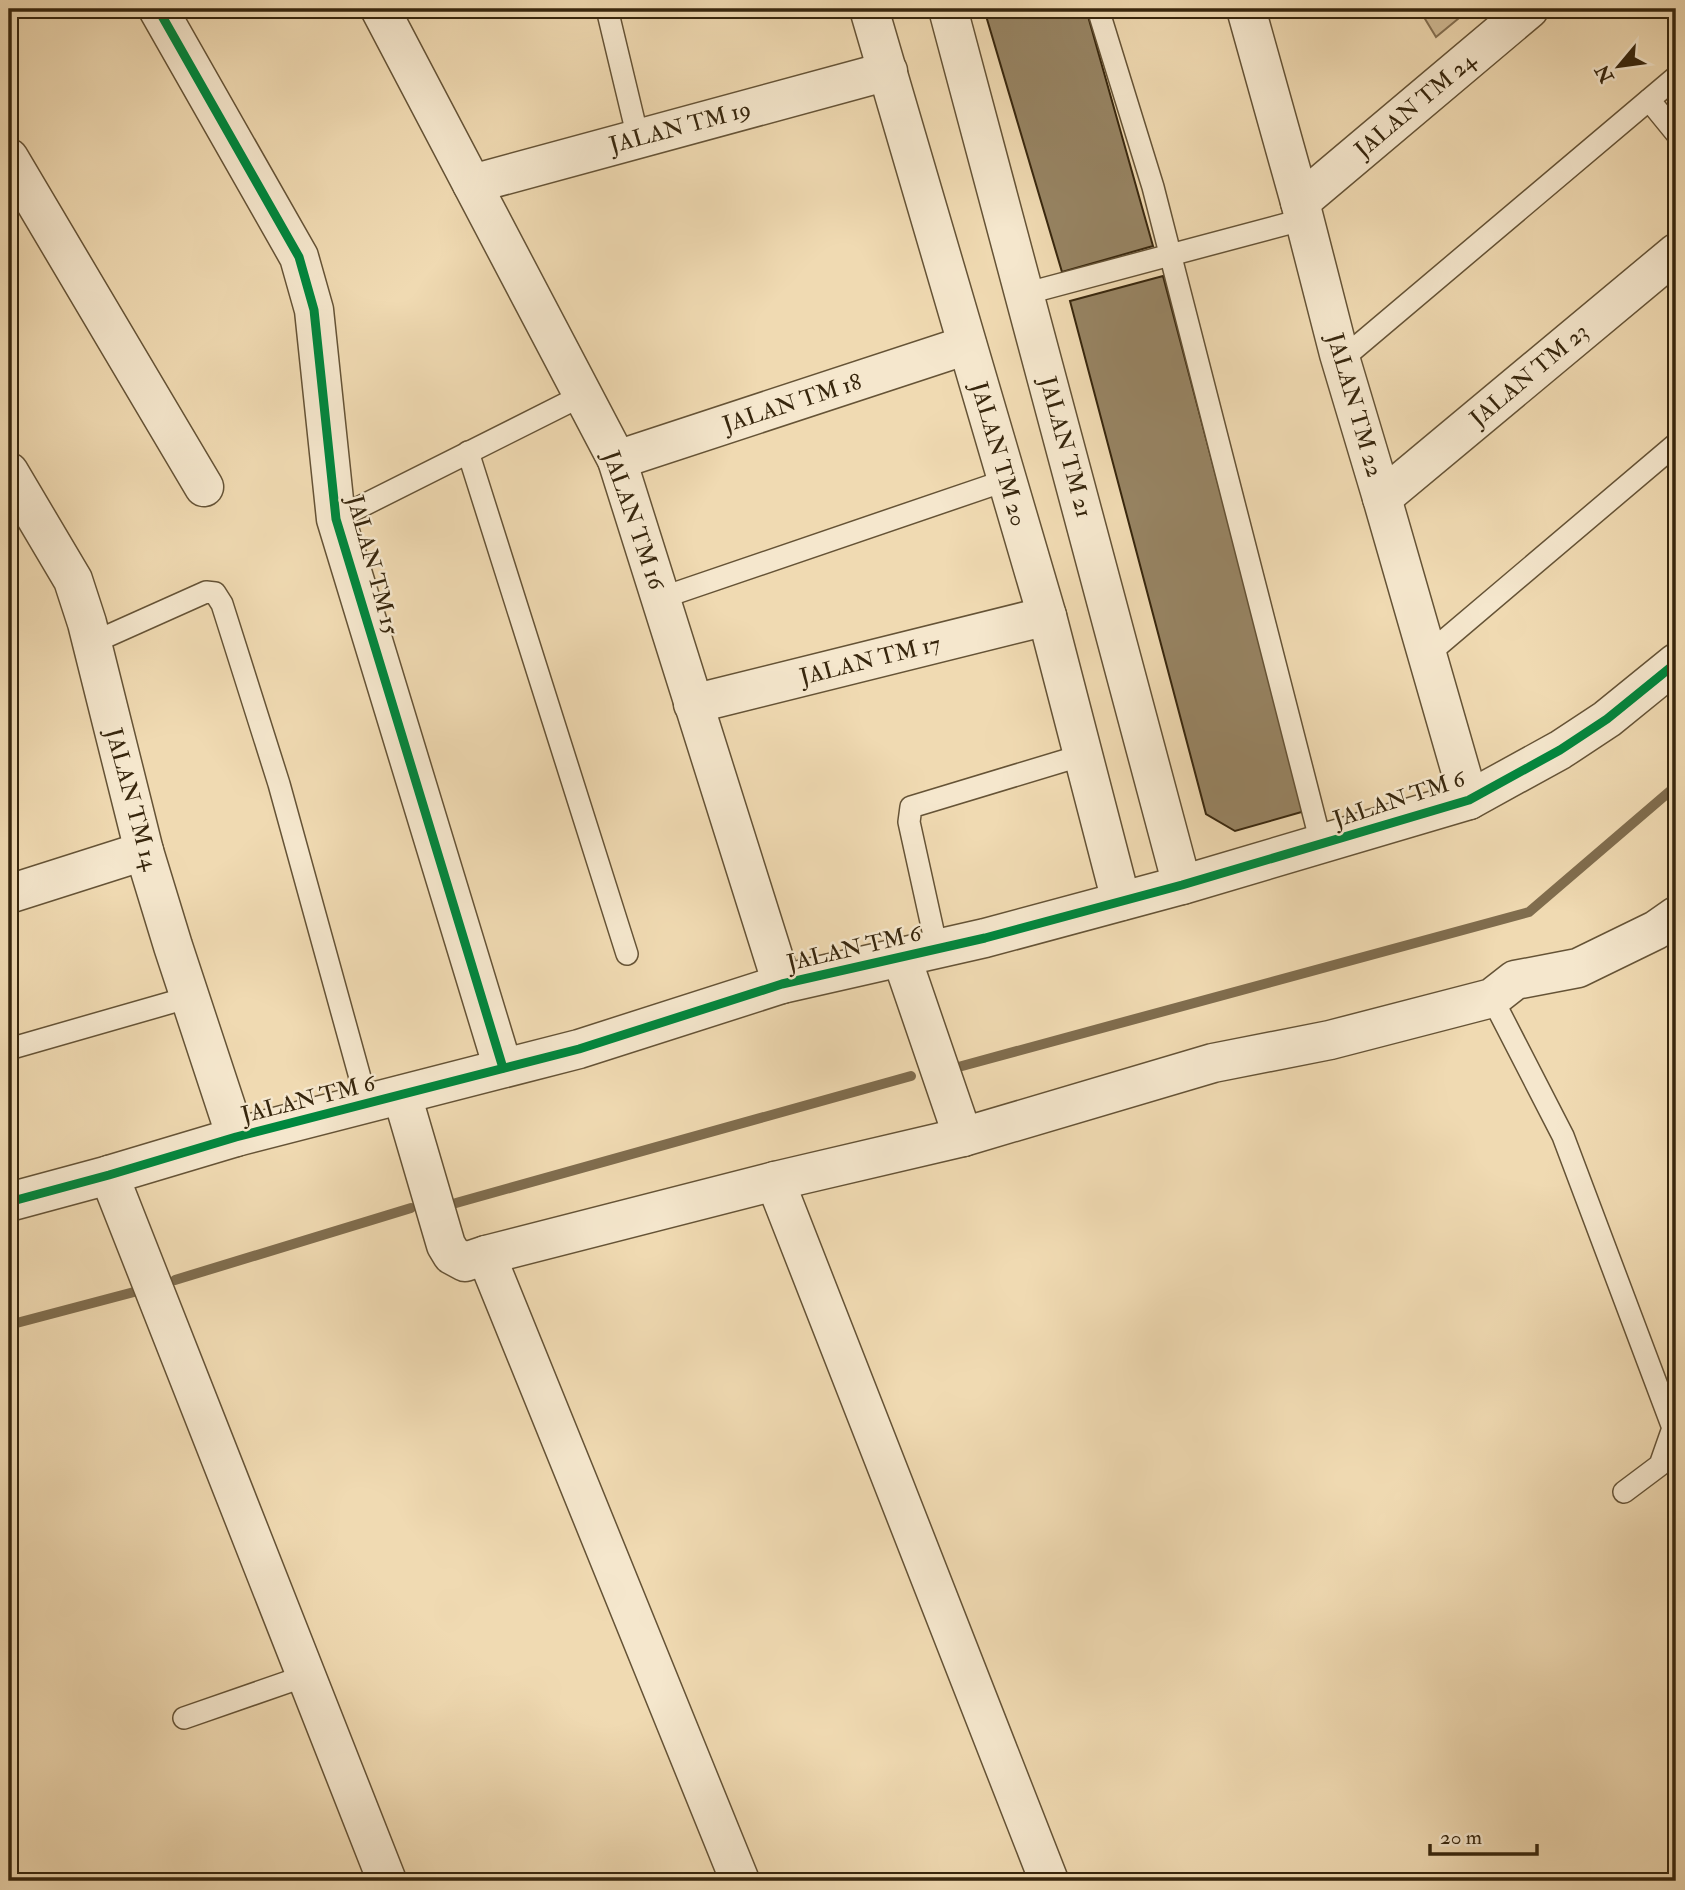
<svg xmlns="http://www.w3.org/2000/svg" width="1685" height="1890" font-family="'IM FELL Double Pica',serif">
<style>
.green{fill:#d1bb96;stroke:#847052;stroke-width:2}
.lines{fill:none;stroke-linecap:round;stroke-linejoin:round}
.stream{stroke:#806d4e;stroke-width:10}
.building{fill:#978463;stroke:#37260d;stroke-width:2}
.service-casing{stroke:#655336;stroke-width:24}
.minor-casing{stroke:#655336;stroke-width:41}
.service{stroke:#f5e7cd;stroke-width:21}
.minor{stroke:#f5e7cd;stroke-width:38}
.cycleway-casing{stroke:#f5e7cd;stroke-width:13}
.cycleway{stroke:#00873e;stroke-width:9}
.labels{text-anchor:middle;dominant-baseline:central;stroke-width:5;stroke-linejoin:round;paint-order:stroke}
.street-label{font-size:23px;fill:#37260d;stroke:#f5e7cd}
</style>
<rect width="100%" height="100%" fill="#f0dab2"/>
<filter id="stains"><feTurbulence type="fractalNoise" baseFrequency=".00286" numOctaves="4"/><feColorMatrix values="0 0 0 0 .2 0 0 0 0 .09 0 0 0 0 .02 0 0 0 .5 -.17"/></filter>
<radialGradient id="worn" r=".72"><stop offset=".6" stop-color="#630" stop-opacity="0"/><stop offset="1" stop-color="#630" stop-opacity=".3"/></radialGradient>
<polygon class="green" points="1419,9 1470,9 1436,37"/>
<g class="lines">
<g class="stream">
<polyline points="951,1069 1529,912 1676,786"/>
<polyline points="456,1203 911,1076"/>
<polyline points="175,1280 411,1208"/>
<polyline points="9,1325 134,1292"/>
</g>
</g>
<g class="building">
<polygon points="984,9 1086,9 1153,246 1062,272"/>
<polygon points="1163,276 1305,811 1235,831 1206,814 1070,301"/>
</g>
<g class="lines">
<g class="service-casing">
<g id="service">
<polyline points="607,9 638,138"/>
<polyline points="1098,9 1153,187 1321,843"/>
<polyline points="1649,100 1676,133"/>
<polyline points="1024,294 1305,219"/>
<polyline points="1341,360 1676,77"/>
<polyline points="468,452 627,954"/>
<polyline points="336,519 583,395"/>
<polyline points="661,598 1007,480"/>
<polyline points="92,643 206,592 215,593 222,604 279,784 367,1103"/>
<polyline points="1427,655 1676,444"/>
<polyline points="937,949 909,822 911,807 1083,755"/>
<polyline points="1492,998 1563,1136 1673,1428 1660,1465 1624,1492"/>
<polyline points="9,1049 190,997"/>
<polyline points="184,1718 305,1676"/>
</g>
</g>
<g class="minor-casing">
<g id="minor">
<polyline points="158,9 299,257 314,310 336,519 503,1068"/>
<polyline points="380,9 617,460 782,984"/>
<polyline points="869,9 1047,616 1121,901"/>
<polyline points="948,9 1182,885"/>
<polyline points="1246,9 1300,202 1339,354 1382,498 1469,800"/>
<polyline points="9,158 204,487"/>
<polyline points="472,184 888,71"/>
<polyline points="1300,202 1529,9"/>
<polyline points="617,460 967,345"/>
<polyline points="9,472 73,580 87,623 144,851 173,946 236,1137"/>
<polyline points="1382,498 1676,253"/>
<polyline points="693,704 1047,616"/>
<polyline points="9,894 144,851"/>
<polyline points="901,956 963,1137"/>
<polyline points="402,1095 446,1245 452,1255 465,1262 486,1255 775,1181 963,1137 1213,1063 1330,1040 1492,998 1515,980 1578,968 1656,930 1676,916"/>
<polyline points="109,1175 387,1881"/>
<polyline points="775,1181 1049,1881"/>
<polyline points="9,1202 109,1175 236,1137 579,1049 782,984 985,938 1182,885 1469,800 1560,750 1607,719 1676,663"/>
<polyline points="486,1255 740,1881"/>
</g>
</g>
<use href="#service" class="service"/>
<use href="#minor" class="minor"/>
<g class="cycleway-casing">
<g id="cycleway">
<polyline points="158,9 299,257 314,310 336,519 503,1068"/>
<polyline points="9,1202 109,1175 236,1137 579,1049 782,984 985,938 1182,885 1469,800 1560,750 1607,719 1676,663"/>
</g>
</g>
<use href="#cycleway" class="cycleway"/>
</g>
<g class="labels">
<g class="street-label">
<text transform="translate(1415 105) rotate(-40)">JALAN TM 24</text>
<text transform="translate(680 127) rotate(-15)">JALAN TM 19</text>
<text transform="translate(1529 375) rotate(-40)">JALAN TM 23</text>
<text transform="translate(792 403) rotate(-18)">JALAN TM 18</text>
<text transform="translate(1355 405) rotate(74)">JALAN TM 22</text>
<text transform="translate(1066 447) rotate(75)">JALAN TM 21</text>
<text transform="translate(999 454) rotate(74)">JALAN TM 20</text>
<text transform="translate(634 520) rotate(71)">JALAN TM 16</text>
<text transform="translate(373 565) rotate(75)">JALAN TM 15</text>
<text transform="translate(870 660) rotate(-14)">JALAN TM 17</text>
<text transform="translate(132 799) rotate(75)">JALAN TM 14</text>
<text transform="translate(1399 799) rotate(-18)">JALAN TM 6</text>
<text transform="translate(854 948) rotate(-13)">JALAN TM 6</text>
<text transform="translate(308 1099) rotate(-14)">JALAN TM 6</text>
</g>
</g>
<rect width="1685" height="1890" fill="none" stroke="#f0dab2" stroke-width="35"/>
<rect x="10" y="10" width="1664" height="1869" fill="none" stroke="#37260d" stroke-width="3.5"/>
<rect x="18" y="18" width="1650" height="1855" fill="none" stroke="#37260d" stroke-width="2"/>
<g transform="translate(1619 66) rotate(241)" stroke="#f5e7cd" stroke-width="5" paint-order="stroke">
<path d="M0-5L12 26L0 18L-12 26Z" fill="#37260d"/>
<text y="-10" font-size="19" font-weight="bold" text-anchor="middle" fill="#37260d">N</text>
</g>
<path d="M1430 1844v10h107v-10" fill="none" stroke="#37260d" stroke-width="3.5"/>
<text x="1440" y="1844" font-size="21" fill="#37260d" stroke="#f5e7cd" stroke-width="5" paint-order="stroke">20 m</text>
<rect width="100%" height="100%" filter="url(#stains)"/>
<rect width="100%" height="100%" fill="url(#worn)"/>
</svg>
